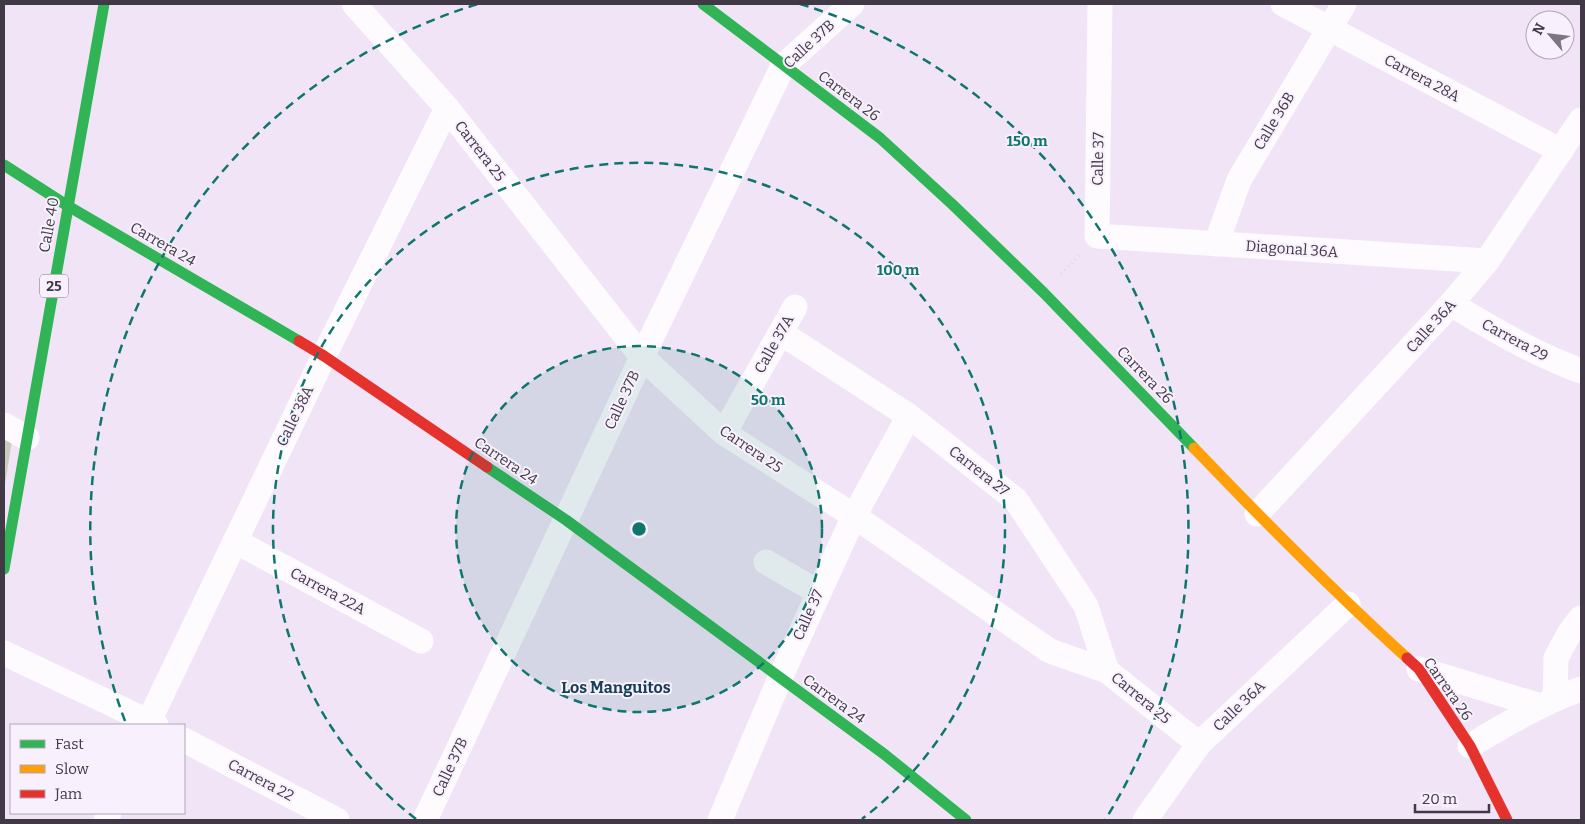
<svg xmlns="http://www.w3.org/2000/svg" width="1585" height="824" font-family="Bitter,serif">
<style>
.green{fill:#c9cdc0}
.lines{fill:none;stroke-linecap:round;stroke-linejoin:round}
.path{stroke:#dcd8dd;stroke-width:3;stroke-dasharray:1 4;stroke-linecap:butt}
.street{stroke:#fdfbfe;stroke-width:25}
.fast{stroke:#30b455;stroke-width:11}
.slow{stroke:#ff9f0a;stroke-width:11}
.jam{stroke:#e5322d;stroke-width:11}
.ring{fill:none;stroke:#0f766e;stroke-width:2.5;stroke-dasharray:9 6}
.labels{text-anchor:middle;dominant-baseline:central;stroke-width:4;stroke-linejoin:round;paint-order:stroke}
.shield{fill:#f8f0fc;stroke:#78707c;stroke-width:1}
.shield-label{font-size:14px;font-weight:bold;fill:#413945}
.street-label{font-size:15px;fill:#413945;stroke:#f8f0fc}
.neighbourhood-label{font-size:16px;font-weight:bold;fill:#164056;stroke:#f8f0fc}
.centre{fill:#0f766e;stroke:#f8f0fc;stroke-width:2.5}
.ring-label{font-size:15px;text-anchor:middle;font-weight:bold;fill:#0f766e;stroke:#f8f0fc;stroke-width:4;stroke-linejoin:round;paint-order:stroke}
</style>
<rect width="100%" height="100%" fill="#f0e4f6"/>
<polygon class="green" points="4,430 13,434 4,491"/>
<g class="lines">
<polyline class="path" points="1061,274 1081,253"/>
<g class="street">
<polyline points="354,4 447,108 642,357 724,433 854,516 1050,651 1107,671 1199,744"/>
<polyline points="1100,4 1097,236 1487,261"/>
<polyline points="1283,4 1561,151"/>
<polyline points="1216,244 1239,180 1344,4"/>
<path d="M1451,304c43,26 84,50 130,67"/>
<polyline points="781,333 909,416 1016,500 1086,606 1107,671"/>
<polyline points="4,425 27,438"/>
<polyline points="724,433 795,307"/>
<polyline points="1257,514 1451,304 1487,261 1581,120"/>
<polyline points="235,541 421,641"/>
<polyline points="766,562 818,592"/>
<polyline points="4,653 156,725"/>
<polyline points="1419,669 1541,706"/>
<polyline points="1555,698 1556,658 1570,632 1581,618"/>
<polyline points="147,725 324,356 447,108"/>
<polyline points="184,740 337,820"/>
<path d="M1470,746c36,-22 72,-43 111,-57"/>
<polyline points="106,820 109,813"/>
<polyline points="425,820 642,357 783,66 852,4"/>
<polyline points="720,820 780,678 854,516 909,416"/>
<polyline points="1145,820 1199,744 1348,604"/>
</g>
<g class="fast">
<polyline points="703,4 880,138 953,205 1044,293 1194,448"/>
<polyline points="4,165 68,206 299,341"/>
<polyline points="487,467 566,520 884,754 966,820"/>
<polyline points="4,569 104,4"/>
</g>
<path class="slow" d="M1194,448c69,72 139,143 213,210"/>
<g class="jam">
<polyline points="299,341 324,356 487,467"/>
<polyline points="1407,658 1419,669 1470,746 1507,820"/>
</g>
</g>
<circle cx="639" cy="529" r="183" fill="#0f766e" fill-opacity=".12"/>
<g class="ring">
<circle cx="639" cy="529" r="183"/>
<path d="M416 819A366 366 0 1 1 862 819"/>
<path d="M125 721A549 549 0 0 1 478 4M800 4A549 549 0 0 1 1105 820"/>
</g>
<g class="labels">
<rect class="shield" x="40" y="274.5" width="28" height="23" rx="4"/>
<g class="shield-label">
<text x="54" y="286">25</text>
</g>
<g class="street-label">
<text transform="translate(809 44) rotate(-43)">Calle 37B</text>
<text transform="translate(1422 78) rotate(28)">Carrera 28A</text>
<text transform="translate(849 96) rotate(37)">Carrera 26</text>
<text transform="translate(1274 121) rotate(-59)">Calle 36B</text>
<text transform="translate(480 151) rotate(52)">Carrera 25</text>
<text transform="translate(1098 159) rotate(-89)">Calle 37</text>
<text transform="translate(49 225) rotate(-80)">Calle 40</text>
<text transform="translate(163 244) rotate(30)">Carrera 24</text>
<text transform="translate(1292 249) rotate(4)">Diagonal 36A</text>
<text transform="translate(1431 326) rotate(-48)">Calle 36A</text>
<text transform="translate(1515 340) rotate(28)">Carrera 29</text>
<text transform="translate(774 344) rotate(-61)">Calle 37A</text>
<text transform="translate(1145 375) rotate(46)">Carrera 26</text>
<text transform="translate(622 400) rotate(-65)">Calle 37B</text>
<text transform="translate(295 416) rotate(-64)">Calle 38A</text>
<text transform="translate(751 449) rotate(34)">Carrera 25</text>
<text transform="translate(506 461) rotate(34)">Carrera 24</text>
<text transform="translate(979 471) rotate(38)">Carrera 27</text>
<text transform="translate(328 591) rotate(28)">Carrera 22A</text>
<text transform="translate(808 615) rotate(-66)">Calle 37</text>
<text transform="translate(1448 689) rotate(55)">Carrera 26</text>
<text transform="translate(1141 698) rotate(39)">Carrera 25</text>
<text transform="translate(834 699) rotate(36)">Carrera 24</text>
<text transform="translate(1239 706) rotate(-44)">Calle 36A</text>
<text transform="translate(450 767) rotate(-65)">Calle 37B</text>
<text transform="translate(261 780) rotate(28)">Carrera 22</text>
</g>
<g class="neighbourhood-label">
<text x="616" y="687">Los Manguitos</text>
</g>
</g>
<circle cx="639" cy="529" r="8" class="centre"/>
<g class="ring-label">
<text x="1027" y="146">150 m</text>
<text x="898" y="275">100 m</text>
<text x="768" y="405">50 m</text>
</g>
<rect width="1585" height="824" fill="none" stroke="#413945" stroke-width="10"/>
<rect x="10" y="724" width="175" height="90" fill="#f8f0fc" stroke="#afa7b3"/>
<rect x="20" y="740" width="25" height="8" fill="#30b455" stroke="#afa7b3"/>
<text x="55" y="749" font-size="15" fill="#413945">Fast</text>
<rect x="20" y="765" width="25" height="8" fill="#ff9f0a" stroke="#afa7b3"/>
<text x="55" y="774" font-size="15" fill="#413945">Slow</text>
<rect x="20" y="790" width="25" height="8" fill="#e5322d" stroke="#afa7b3"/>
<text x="55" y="799" font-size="15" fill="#413945">Jam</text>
<g transform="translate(1550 35) rotate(298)"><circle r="24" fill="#f8f0fc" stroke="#afa7b3"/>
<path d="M0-4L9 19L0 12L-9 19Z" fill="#7e7583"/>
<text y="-8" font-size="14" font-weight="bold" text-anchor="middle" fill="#413945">N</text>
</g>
<path d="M1415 804v8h74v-8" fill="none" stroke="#413945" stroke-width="2.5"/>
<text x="1422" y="804" font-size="15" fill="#413945" stroke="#f8f0fc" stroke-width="4" paint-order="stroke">20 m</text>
</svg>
